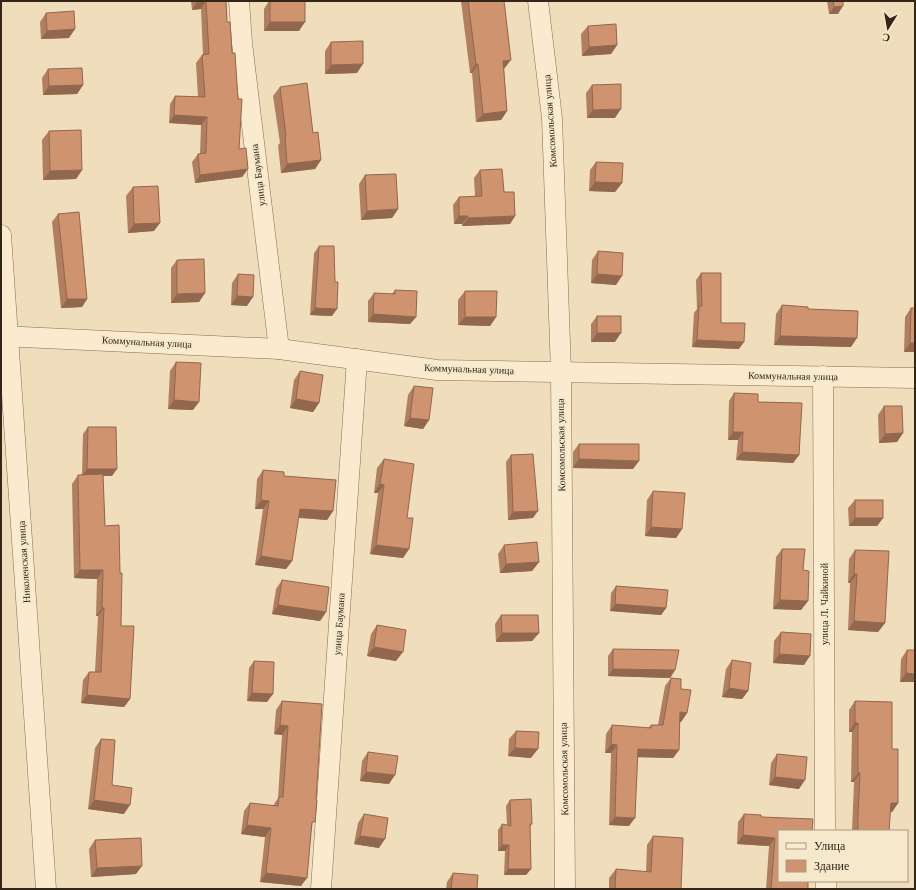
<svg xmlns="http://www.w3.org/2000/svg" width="916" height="890" font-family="'Libre Baskerville',serif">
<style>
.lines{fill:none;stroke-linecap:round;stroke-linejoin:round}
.minor-casing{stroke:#876d55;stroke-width:21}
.minor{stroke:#faebcf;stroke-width:20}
.wall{fill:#b27e60}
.shaded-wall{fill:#91674e}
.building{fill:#cf9370;stroke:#91674e}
.labels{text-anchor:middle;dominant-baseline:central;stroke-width:4;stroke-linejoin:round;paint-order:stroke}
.street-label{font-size:10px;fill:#35261a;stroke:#f6e8cb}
</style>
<rect width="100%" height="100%" fill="#efddbc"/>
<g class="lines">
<g class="minor-casing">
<g id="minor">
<polyline points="239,1 242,43 279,349"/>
<polyline points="538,1 552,118 561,372 565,889"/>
<polyline points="1,235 46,889"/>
<polyline points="1,336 279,349 437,370 915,378"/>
<polyline points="823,376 825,831"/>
<polyline points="826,881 826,889"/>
<polyline points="321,889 357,359"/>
</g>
</g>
<use href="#minor" class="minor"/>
</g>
<g class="wall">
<polygon points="191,1 226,1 227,22 232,53 239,149 248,169 242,177 195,183 192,162 198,154 200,154 201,125 169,123 170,104 175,96 198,97 196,63 202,55 203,55 201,9 192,10"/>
<polygon points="269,1 305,1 299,31 264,31 264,9"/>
<polygon points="461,1 504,1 504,69 507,111 501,120 476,122 472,73 470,73"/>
<polygon points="827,1 843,1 838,14 829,14"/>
<polygon points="46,13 69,38 41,39 40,22"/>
<polygon points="588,26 617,45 611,54 582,56 581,34"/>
<polygon points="331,42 357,73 325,74 325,51"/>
<polygon points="48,69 83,85 77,94 43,95 42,78"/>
<polygon points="592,85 615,118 587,118 586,93"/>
<polygon points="280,87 313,133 321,160 315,169 281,173 278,145 280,143 273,96"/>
<polygon points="49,131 82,170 76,179 43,180 42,140"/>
<polygon points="596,162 622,183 615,192 589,191 590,170"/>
<polygon points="480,170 504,192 515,216 510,224 462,226 462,224 454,224 453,205 459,197 475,196 474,178"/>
<polygon points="365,175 398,209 392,218 361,220 359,184"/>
<polygon points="133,187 154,231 128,233 126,196"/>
<polygon points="58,214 87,299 82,307 61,308 52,222"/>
<polygon points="319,246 335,282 332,316 310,315 314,253"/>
<polygon points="598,251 616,285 591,283 592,260"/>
<polygon points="177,260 205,293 199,302 171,303 171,268"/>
<polygon points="701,273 721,323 739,349 692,347 694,313 697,309 696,280"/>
<polygon points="238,274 247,306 231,305 232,283"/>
<polygon points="395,290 416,317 410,324 368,322 368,301 374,293 392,294"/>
<polygon points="465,291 496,317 490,326 458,325 458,300"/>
<polygon points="782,305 808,309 851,347 774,345 776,314"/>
<polygon points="911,308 915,308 915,352 904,352 905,317"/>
<polygon points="597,316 615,342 591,342 591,324"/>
<polygon points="176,362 193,410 168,409 170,371"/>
<polygon points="300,371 319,403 313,412 290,408 294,380"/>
<polygon points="414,386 429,420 423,429 404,426 408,395"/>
<polygon points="734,393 799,455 793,463 736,460 738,440 728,440 729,401"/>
<polygon points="884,406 903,433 897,442 879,443 878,415"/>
<polygon points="88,427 112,476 103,476 105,526 121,626 130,699 124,707 81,703 83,680 89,672 95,672 98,616 96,616 97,579 74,578 72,484 78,475 82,475 83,434"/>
<polygon points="579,444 633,469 573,468 573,452"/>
<polygon points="511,455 533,518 508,520 506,462"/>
<polygon points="384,459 407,518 409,549 403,558 370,554 378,493 374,493 377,468"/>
<polygon points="263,470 284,476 333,511 327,520 298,518 292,561 286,569 255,565 263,509 255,509 257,479"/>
<polygon points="653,491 682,529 676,538 645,536 647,500"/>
<polygon points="855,500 883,518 877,526 849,526 848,508"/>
<polygon points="504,545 539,562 532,571 500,573 498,554"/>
<polygon points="782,549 803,570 808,601 801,610 773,609 776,557"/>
<polygon points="855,550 885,623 878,632 848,630 850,583 848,583 849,559"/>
<polygon points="282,580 326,612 320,621 272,614 276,589"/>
<polygon points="616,586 666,608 661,615 610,611 611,593"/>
<polygon points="501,615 539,633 532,641 496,642 495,624"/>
<polygon points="377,625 396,661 367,656 371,634"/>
<polygon points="781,632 804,665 773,663 774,641"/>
<polygon points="613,649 675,670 670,678 608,676 608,656"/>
<polygon points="907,650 915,682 900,682 901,659"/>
<polygon points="732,660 748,691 742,699 722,697 726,669"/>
<polygon points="254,661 267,702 247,701 249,668"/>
<polygon points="671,678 681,689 687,713 681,722 680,721 679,750 673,758 637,757 629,826 609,825 611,753 605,753 606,734 612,725 648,728 651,725 658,725 665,686"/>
<polygon points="282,701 322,704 312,827 301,886 260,882 265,837 241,834 244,811 250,803 273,806 278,798 282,735 274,734 276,710"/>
<polygon points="855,701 892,749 898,803 892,812 890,812 889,831 852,831 854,782 851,782 852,732 849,732 849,710"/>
<polygon points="516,731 531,758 508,756 509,739"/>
<polygon points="101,739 112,785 124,814 88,809 95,748"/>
<polygon points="368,752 389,784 360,781 362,761"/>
<polygon points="777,754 799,789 769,785 771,763"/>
<polygon points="510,800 532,824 530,827 531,869 526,875 504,875 505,851 498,851 498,830 502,824 507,825 506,806"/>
<polygon points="364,814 379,848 354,844 358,823"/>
<polygon points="744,814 761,817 808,889 766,889 769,846 737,844 738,822"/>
<polygon points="653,836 681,889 609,889 609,878 616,869 646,872 647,845"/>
<polygon points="95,840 136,874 91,877 89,849"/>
<polygon points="453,873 477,889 446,889 447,882"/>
</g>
<g class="shaded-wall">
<polygon points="206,1 201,9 192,10 197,2"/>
<polygon points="843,6 838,14 829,14 834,7"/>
<polygon points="270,22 305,22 299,31 264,31"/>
<polygon points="75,29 69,38 41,39 47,31"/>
<polygon points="617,45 611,54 582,56 589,47"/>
<polygon points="511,60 504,69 497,70 503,61"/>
<polygon points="363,64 357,73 325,74 331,65"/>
<polygon points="476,64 478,64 472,73 470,73"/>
<polygon points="83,85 77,94 43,95 49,86"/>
<polygon points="621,109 615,118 587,118 593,110"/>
<polygon points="507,111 501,120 476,122 483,114"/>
<polygon points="174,115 207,117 201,125 169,123"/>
<polygon points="321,160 315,169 281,173 287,164"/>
<polygon points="248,169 242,177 195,183 200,175"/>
<polygon points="82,170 76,179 43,180 50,171"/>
<polygon points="595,182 622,183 615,192 589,191"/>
<polygon points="398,209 392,218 361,220 367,211"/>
<polygon points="459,216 468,216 462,224 454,224"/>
<polygon points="515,216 510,224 462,226 468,218"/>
<polygon points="160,223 154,231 128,233 134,224"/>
<polygon points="597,274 622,276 616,285 591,283"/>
<polygon points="205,293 199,302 171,303 177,294"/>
<polygon points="237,296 253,297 247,306 231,305"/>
<polygon points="67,299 87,299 82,307 61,308"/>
<polygon points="315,308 337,309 332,316 310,315"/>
<polygon points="373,314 416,317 410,324 368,322"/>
<polygon points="465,317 496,317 490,326 458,325"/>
<polygon points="597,333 621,333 615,342 591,342"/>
<polygon points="780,336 857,338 851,347 774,345"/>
<polygon points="697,340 744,342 739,349 692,347"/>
<polygon points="910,343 915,343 915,352 904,352"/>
<polygon points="296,399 319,403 313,412 290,408"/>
<polygon points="174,400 199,402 193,410 168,409"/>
<polygon points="410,418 429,420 423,429 404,426"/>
<polygon points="733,432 743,432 738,440 728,440"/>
<polygon points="903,433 897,442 879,443 885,434"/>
<polygon points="742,452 799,455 793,463 736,460"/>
<polygon points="579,459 639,461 633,469 573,468"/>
<polygon points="87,469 117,469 112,476 82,476"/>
<polygon points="380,484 384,485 378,493 374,493"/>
<polygon points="261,500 269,501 263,509 255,509"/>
<polygon points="300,509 333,511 327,520 294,517"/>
<polygon points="538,511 533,518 508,520 513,512"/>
<polygon points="855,518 883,518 877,526 849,526"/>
<polygon points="651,527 682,529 676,538 645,536"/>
<polygon points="376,545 409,549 403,558 370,554"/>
<polygon points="261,556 292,561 286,569 255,565"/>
<polygon points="539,562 532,571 500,573 506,564"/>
<polygon points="80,570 103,570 97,579 74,578"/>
<polygon points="854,574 857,574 850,583 848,583"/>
<polygon points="780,600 808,601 801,610 773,609"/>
<polygon points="615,604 666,608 661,615 610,611"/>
<polygon points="278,605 326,612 320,621 272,614"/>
<polygon points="102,608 104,608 98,616 96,616"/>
<polygon points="854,621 885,623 878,632 848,630"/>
<polygon points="502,633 539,633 532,641 496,642"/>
<polygon points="374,647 403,652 396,661 367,656"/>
<polygon points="779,654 810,656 804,665 773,663"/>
<polygon points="613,669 675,670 670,678 608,676"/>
<polygon points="906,673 915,674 915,682 900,682"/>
<polygon points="729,688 748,691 742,699 722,697"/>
<polygon points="252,693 273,694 267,702 247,701"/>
<polygon points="87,695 130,699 124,707 81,703"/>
<polygon points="680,712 687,713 681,722 674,720"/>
<polygon points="855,723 858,723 852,732 849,732"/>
<polygon points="280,725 288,726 282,735 274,734"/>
<polygon points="611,744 617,745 611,753 605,753"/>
<polygon points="515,748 538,749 531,758 508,756"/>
<polygon points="638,749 679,750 673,758 632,757"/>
<polygon points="366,772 395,775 389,784 360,781"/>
<polygon points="858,773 860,773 854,782 851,782"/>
<polygon points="775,777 805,780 799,789 769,785"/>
<polygon points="94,800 130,805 124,814 88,809"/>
<polygon points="891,803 898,803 892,812 885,812"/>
<polygon points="615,817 635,818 629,826 609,825"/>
<polygon points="247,825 271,828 265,837 241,834"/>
<polygon points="743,835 775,838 769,846 737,844"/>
<polygon points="360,836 385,839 379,848 354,844"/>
<polygon points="502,845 509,845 505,851 498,851"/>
<polygon points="142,866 136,874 91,877 97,868"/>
<polygon points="508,869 531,869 526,875 504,875"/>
<polygon points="266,873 307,878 301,886 260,882"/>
<polygon points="853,881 900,881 852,882"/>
</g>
<g class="building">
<polygon points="197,1 226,1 227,22 230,22 232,53 235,53 238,99 242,99 239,149 246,148 248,169 200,175 198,154 206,153 207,117 174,115 175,96 205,97 202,55 209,54 206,1 197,2"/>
<rect x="270" y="1" width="35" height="21"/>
<polygon points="468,1 504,1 511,60 503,61 507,111 483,114 478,64 476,64"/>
<polygon points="833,1 843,1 843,6 834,7"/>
<polygon points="74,11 75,29 47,31 46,13"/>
<polygon points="616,24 617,45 589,47 588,26"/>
<polygon points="363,41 363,64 331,65 331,42"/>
<polygon points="82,68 83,85 49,86 48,69"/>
<polygon points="307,83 313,133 318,132 321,160 287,164 285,136 286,136 280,87"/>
<polygon points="621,84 621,109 593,110 592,85"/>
<polygon points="81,130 82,170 50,171 49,131"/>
<polygon points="596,162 623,163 622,183 595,182"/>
<polygon points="502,169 504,192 514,192 515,216 468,218 468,216 459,216 459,197 482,196 480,170"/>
<polygon points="396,174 398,209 367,211 365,175"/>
<polygon points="158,186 160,223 134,224 133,187"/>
<polygon points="79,212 87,299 67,299 58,214"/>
<polygon points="319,246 334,246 335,282 338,282 337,309 315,308"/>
<polygon points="598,251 623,253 622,276 597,274"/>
<polygon points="204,259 205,293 177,294 177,260"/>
<polygon points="701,273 721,273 721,323 745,323 744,342 697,340 699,306 702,306"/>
<polygon points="238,274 254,275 253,297 237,296"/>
<polygon points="395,290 417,291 416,317 373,314 374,293 395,294"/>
<polygon points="465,291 497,291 496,317 465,317"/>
<polygon points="782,305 808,307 808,309 858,311 857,338 780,336"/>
<polygon points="911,308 915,308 915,343 910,343"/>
<rect x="597" y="316" width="24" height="17"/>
<polygon points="176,362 201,363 199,402 174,400"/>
<polygon points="300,371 323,375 319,403 296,399"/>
<polygon points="414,386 433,388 429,420 410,418"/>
<polygon points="734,393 758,394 758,402 802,403 799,455 742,452 743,432 733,432"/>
<polygon points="884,406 902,406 903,433 885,434"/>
<polygon points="88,427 116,427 117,469 87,469"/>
<polygon points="579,444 639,444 639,461 579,459"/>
<polygon points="533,454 538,511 513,512 511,455"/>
<polygon points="384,459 414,464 407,518 413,518 409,549 376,545 384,485 380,484"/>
<polygon points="263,470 284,472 284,476 336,480 333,511 300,509 292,561 261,556 269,501 261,500"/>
<polygon points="103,474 105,526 119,525 120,573 122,573 121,626 134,626 130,699 87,695 89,672 101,672 104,608 102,608 103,570 80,570 78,475"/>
<polygon points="653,491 685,493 682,529 651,527"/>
<rect x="855" y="500" width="28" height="18"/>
<polygon points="537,542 539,562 506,564 504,545"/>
<polygon points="782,549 805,549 803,570 809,571 808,601 780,600"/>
<polygon points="855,550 889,551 885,623 854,621 857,574 854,574"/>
<polygon points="282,580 329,587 326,612 278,605"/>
<polygon points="616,586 668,590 666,608 615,604"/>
<polygon points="501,615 538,615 539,633 502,633"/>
<polygon points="377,625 406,630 403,652 374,647"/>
<polygon points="781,632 811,634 810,656 779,654"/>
<polygon points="613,649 679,650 675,670 613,669"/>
<polygon points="907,650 915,650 915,674 906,673"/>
<polygon points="732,660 751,663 748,691 729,688"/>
<polygon points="254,661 274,662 273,694 252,693"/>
<polygon points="671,678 681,679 681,689 691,690 687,713 680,712 679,750 638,749 635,818 615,817 617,745 611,744 612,725 651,728 651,725 663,725"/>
<polygon points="282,701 322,704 316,800 317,800 315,822 312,822 307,878 266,873 271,828 247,825 250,803 278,806 279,797 283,797 288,726 280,725"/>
<polygon points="855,701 892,702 892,749 898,749 898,803 891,803 889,831 858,831 858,816 860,773 858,773 858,723 855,723"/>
<polygon points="516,731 539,732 538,749 515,748"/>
<polygon points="101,739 115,740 112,785 132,788 130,805 94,800"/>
<polygon points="368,752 398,756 395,775 366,772"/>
<polygon points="777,754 807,757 805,780 775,777"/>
<polygon points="531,799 532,824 530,824 531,869 508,869 509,845 502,845 502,824 511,826 510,800"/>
<polygon points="364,814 388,818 385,839 360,836"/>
<polygon points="744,814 761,815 761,817 813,819 812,831 779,831 779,881 808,881 808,889 771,889 775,838 743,835"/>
<polygon points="653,836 683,838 681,889 615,889 616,869 651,872"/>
<polygon points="141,838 142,866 97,868 95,840"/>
<polygon points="453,873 478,875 477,889 451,889"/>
</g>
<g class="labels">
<g class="street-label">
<text transform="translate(550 121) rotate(-94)">Комсомольская улица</text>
<text transform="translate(258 175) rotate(-97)">улица Баумана</text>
<text transform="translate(147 342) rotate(3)">Коммунальная улица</text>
<text transform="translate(469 369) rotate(2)">Коммунальная улица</text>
<text transform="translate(793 376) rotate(1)">Коммунальная улица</text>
<text transform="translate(561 445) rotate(-91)">Комсомольская улица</text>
<text transform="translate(24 562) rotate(-94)">Николенская улица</text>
<text transform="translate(824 604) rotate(-90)">улица Л. Чайкиной</text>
<text transform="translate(339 624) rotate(-86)">улица Баумана</text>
<text transform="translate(564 769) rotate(-91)">Комсомольская улица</text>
</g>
</g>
<rect width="916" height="890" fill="none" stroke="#35261a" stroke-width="4"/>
<rect x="778" y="830" width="130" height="52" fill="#f6e8cb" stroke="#a99a84"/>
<rect x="786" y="843" width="20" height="6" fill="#faebcf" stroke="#a99a84"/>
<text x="814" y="850" font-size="12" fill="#35261a">Улица</text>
<rect x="786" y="860" width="20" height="12" fill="#cf9370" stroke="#a99a84"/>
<text x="814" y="870" font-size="12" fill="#35261a">Здание</text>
<g transform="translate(888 28) rotate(191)" stroke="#f6e8cb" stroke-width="3" paint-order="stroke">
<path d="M0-3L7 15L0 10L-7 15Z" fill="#35261a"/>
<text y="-6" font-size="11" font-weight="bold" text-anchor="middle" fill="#35261a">С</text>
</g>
</svg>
